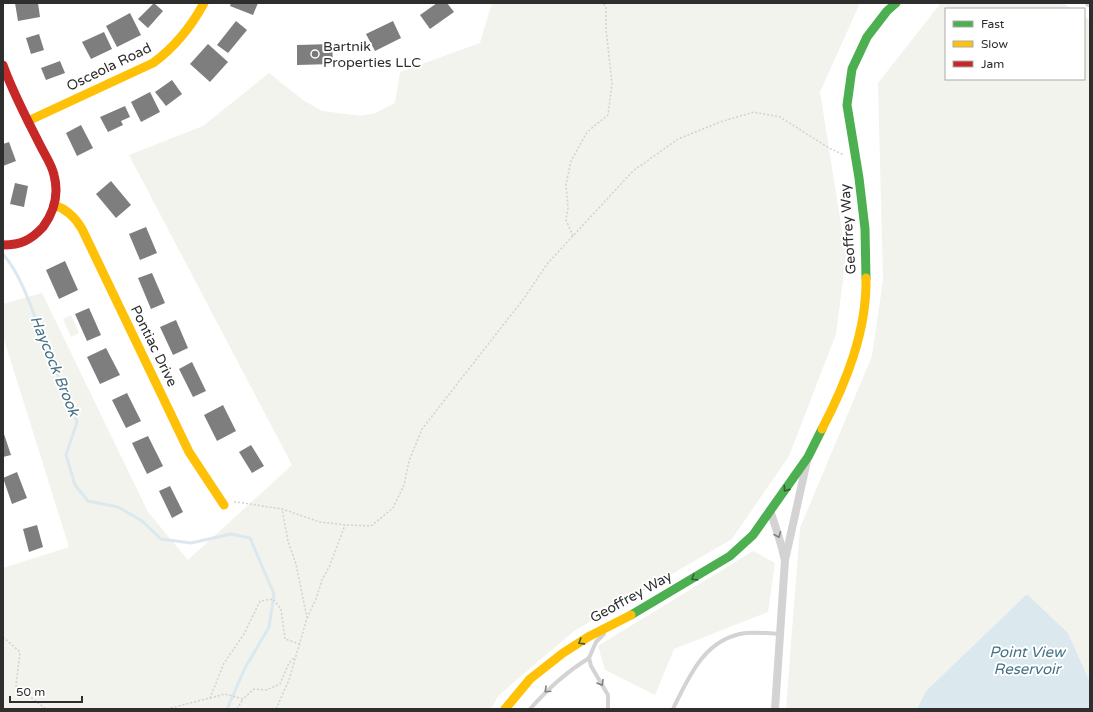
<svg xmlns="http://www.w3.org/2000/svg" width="1093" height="712" font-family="'Varela Round',sans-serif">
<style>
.green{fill:#f1f3ec}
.water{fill:#dbe8ee}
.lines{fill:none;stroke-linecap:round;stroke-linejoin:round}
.stream{stroke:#dbe8ee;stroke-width:3}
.building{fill:#7e7e7e}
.path{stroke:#d2d2d2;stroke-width:1.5;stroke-dasharray:2 2;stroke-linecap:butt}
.lane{stroke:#d3d3d3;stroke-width:4}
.street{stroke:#d3d3d3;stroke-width:8}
.fast{stroke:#4caf50;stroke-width:9}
.slow{stroke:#ffc107;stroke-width:9}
.jam{stroke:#c62828;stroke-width:9}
.oneway{stroke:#385b3a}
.oneway2{stroke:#808080}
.poi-dot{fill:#777;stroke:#fff;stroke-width:1.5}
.labels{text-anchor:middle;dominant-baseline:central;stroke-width:4;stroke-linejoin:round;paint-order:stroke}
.poi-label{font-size:14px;fill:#2e2e2e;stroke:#fff;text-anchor:start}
.street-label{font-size:14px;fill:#2e2e2e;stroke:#fff}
.water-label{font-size:15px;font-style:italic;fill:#467285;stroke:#fff}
</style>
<rect width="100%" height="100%" fill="#fff"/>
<g class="green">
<polygon points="492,3 860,3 820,92 846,256 836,334 789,456 732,539 574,631 499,695 491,709 3,709 3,568 69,547 3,336 3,304 42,293 148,512 188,560 292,465 129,155 203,126 269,73 303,100 322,111 361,116 375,113 395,103 400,72 480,43"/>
<polygon points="941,3 1062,3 1072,9 946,9 946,79 1084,79 1084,16 1090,20 1090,682 1068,633 1027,594 926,691 917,709 786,709 800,528 872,356 883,280 878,83"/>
<polygon points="71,315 79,333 71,337 63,319"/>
<polygon points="753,551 775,563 768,612 674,649 655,695 605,670 598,646"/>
</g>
<polygon class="water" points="1027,594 1068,633 1090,682 1090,709 917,709 926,691"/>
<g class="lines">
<path class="stream" d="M3,254c19,22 30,58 40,85 11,28 23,55 34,83l-11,33 9,30 13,16 30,6 24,14 19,18 30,4 40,-9 19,4 24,56 -5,33 -24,41 -18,41"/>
</g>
<g class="building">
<polygon points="15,3 38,3 40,17 18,21"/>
<polygon points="154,3 163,11 148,28 138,19"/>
<polygon points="231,3 258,3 253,15 230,6"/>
<polygon points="437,3 447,3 454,12 430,29 420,15"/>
<polygon points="130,13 141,35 117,47 106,26"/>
<polygon points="236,21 247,30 228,53 217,45"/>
<polygon points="393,21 401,38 375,51 366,34"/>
<polygon points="104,32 112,49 91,59 82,42"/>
<polygon points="39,34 44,50 31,54 26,38"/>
<polygon points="208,44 228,62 210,82 190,64"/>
<polygon points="332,44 333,64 297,65 297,45"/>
<polygon points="60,61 65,73 46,80 41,68"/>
<polygon points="172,80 182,94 166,106 155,92"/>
<polygon points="150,92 160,112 141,122 131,102"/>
<polygon points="125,106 130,117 121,121 123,125 108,132 100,117"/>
<polygon points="81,125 93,148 77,156 66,133"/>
<polygon points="9,142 16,161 3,166 3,144"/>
<polygon points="111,181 131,205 116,218 96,194"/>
<polygon points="15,183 28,186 24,207 10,204"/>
<polygon points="146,227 157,253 140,260 129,234"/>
<polygon points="65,261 78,290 59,299 46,270"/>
<polygon points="152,273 165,303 151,309 138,278"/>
<polygon points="89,308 101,335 87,341 75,314"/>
<polygon points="176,320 188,348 173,355 160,327"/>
<polygon points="106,348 120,375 100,384 87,357"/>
<polygon points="192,362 206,391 193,397 179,369"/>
<polygon points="127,393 141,421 126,428 112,400"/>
<polygon points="223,405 236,431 217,441 204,415"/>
<polygon points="3,431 11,455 3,457"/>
<polygon points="148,436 163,466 147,474 132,443"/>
<polygon points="251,445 264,466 252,473 239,452"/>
<polygon points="17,472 27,498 12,504 3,478"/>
<polygon points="170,486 183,512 172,518 159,491"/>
<polygon points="37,525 43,547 29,552 23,529"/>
</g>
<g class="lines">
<g class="path">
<polyline points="573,236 566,220 568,208 566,184 571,161 587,132 608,115 612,83 606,29 606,6 601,3"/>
<polyline points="234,502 237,502 282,509 320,522 345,525 371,526 393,508 404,485 409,461 422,429 525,297 547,264 633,171 678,139 720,122 754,112 780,117 829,148 844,155"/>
<polyline points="307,618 316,599 322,580 330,565 345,525"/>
<polyline points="3,637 20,652 16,686 46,709"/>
<polyline points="210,698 225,694 243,699 254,689 266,690 280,684 289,663 295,657"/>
<polyline points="167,709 210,698 224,663 244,634 260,601 273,599 281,609 285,639 300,644"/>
<polyline points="237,709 243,699"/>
<polyline points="276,709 289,680 307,618 296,564 288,541 282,509"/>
</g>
<g class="lane">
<polyline points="604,634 596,642 589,658 591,666 608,695 608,707"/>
<path d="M530,709c19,-21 35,-36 59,-51"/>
<path d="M673,709c16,-33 32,-71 73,-76 11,-1 22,0 34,1"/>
</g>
<g class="street">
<polyline points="1089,3 1090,3"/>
<path d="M770,510c5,16 11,31 14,47"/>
<polyline points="775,709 785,560 807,461"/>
</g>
<g class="fast">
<polyline points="866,278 865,229 859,178 847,105 852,69 867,37 887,11 896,3"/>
<polyline points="631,615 730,556 753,535 808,457 822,429"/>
</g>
<g class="slow">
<path d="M28,121l125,-58c22,-16 38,-36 51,-60"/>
<path d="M54,205c13,4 21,12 28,24l107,223 35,53"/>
<path d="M822,429c24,-46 45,-98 44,-151"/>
<polyline points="505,709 530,679 563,653 588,637 631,615"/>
</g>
<path class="jam" d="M3,65c10,28 24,54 37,80 5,10 12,20 14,30 5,19 0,37 -11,52 -12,13 -22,18 -40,18"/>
</g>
<defs><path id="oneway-chevron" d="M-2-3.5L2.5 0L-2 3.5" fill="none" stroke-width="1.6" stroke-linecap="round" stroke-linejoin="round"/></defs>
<g class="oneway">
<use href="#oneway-chevron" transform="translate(786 489) rotate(125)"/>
<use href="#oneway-chevron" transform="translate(694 578) rotate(148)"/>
<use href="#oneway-chevron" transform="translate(581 642) rotate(148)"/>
</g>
<g class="oneway2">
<use href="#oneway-chevron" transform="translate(778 535) rotate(67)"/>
<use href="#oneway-chevron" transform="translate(601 683) rotate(60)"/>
<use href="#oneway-chevron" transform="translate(547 690) rotate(137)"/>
</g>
<circle class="poi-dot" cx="315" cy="54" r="4"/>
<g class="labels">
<g class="poi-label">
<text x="323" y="46">Bartnik<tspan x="323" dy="16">Properties LLC</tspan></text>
</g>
<g class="street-label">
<text transform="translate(109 67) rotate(-26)">Osceola Road</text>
<text transform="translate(848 229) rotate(-94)">Geoffrey Way</text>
<text transform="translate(154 346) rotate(64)">Pontiac Drive</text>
<text transform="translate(631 597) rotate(-29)">Geoffrey Way</text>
</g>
<g class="water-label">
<text transform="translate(55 366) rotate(68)">Haycock Brook</text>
<text x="1027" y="652">Point View<tspan x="1027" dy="17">Reservoir</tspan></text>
</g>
</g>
<rect width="1093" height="712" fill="none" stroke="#2e2e2e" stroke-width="8"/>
<rect x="945" y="8" width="140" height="72" fill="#ffffff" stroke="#ababab"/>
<rect x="953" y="21" width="20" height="6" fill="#4caf50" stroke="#ababab"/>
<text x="981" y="28" font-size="12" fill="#2e2e2e">Fast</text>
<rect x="953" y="41" width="20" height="6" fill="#ffc107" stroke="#ababab"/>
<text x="981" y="48" font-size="12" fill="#2e2e2e">Slow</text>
<rect x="953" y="61" width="20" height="6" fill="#c62828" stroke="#ababab"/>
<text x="981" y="68" font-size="12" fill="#2e2e2e">Jam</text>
<path d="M10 696v6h72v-6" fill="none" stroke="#2e2e2e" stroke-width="2"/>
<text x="16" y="696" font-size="12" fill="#2e2e2e" stroke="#ffffff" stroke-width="3" paint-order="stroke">50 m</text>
</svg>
